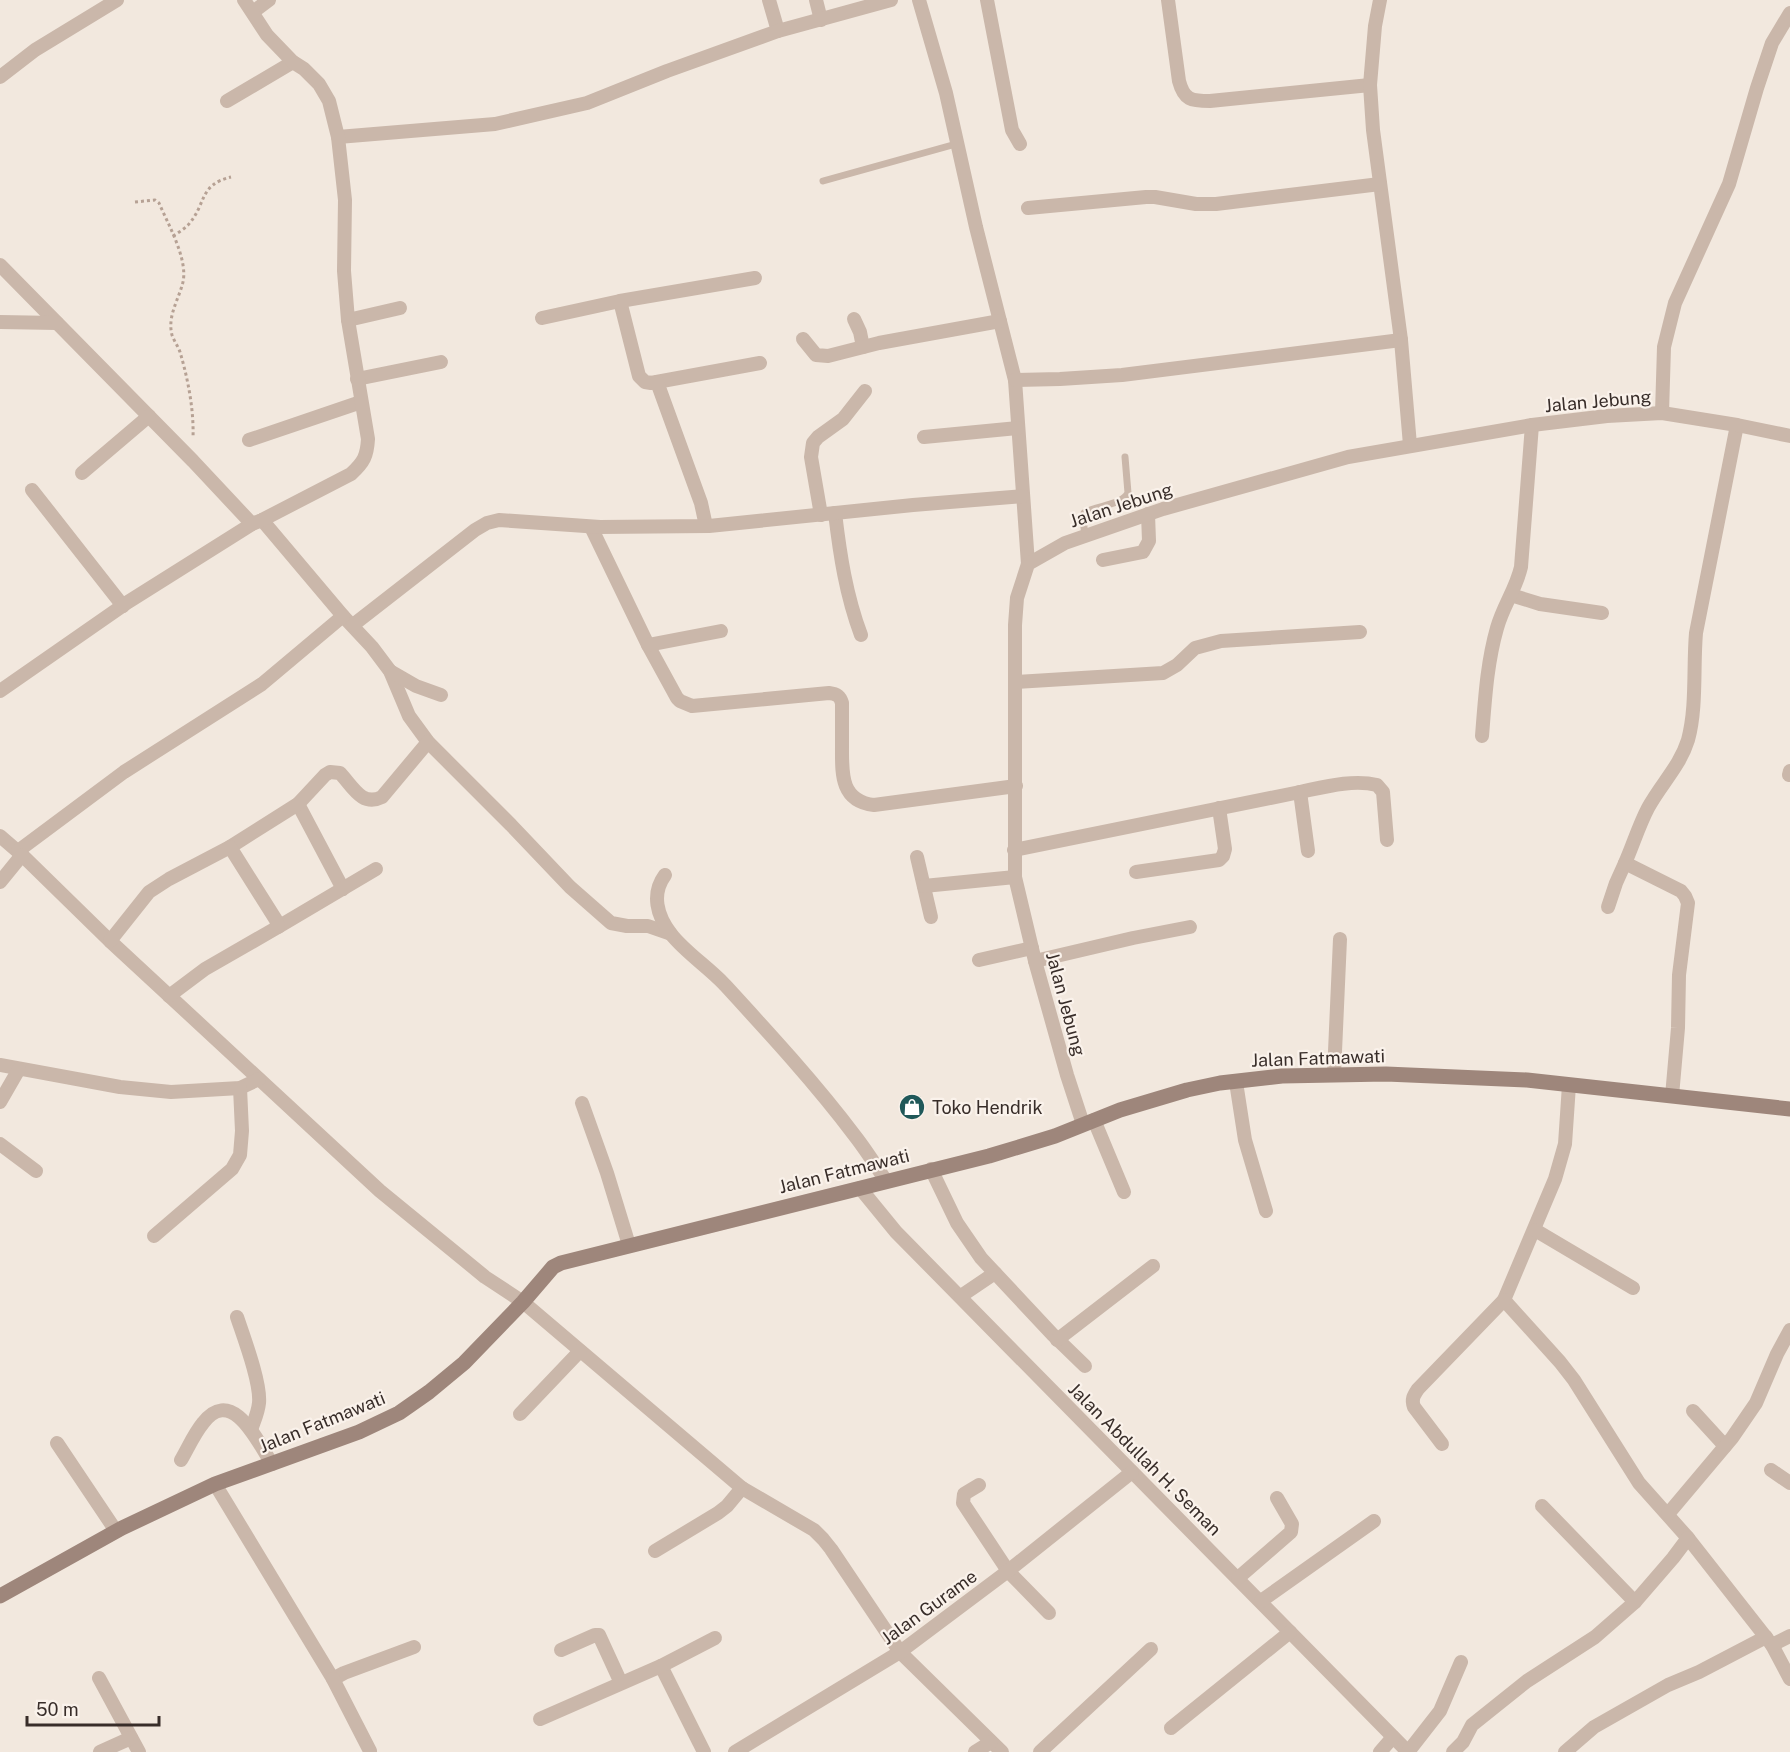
<svg xmlns="http://www.w3.org/2000/svg" width="1790" height="1752" font-family="'Public Sans',sans-serif">
<style>
.lines{fill:none;stroke-linecap:round;stroke-linejoin:round}
.path{stroke:#b6a194;stroke-width:3;stroke-dasharray:3 3;stroke-linecap:butt}
.lane{stroke:#cab7aa;stroke-width:7}
.street{stroke:#cab7aa;stroke-width:14}
.secondary{stroke:#9e867b;stroke-width:15}
.labels{text-anchor:middle;dominant-baseline:central;stroke-width:4.5;stroke-linejoin:round;paint-order:stroke}
.street-label{font-size:18px;fill:#382d29;stroke:#faf2eb}
.poi-label{font-size:18px;fill:#382d29;stroke:#faf2eb;text-anchor:start}
</style>
<rect width="100%" height="100%" fill="#f2e8de"/>
<g class="lines">
<g class="path">
<path d="M135,202l20,-2 4,3c9,21 29,56 24,79 -4,17 -16,34 -11,53 2,6 6,11 8,17 8,27 14,58 13,86"/>
<path d="M173,236c5,-3 11,-7 15,-11 19,-21 10,-40 43,-48"/>
</g>
<g class="lane">
<polyline points="823,181 956,144"/>
<path d="M1085,536l-2,-18 1,-5c12,-8 37,-7 44,-20l-3,-36"/>
</g>
<g class="street">
<polyline points="769,0 778,31"/>
<polyline points="816,0 821,20"/>
<polyline points="919,0 946,93 976,227 1015,380 1028,564"/>
<polyline points="987,0 1012,130 1020,144"/>
<path d="M1168,0l11,81c5,19 12,20 31,20l160,-16"/>
<polyline points="1380,0 1375,26 1370,85 1373,130 1401,340 1410,445"/>
<polyline points="253,12 269,0"/>
<polyline points="0,77 35,50 117,0"/>
<polyline points="227,101 293,62"/>
<polyline points="338,137 495,124 587,103 667,71 778,31 891,0"/>
<polyline points="1028,208 1146,197 1155,197 1196,204 1216,204 1380,184"/>
<polyline points="0,265 193,461 252,524"/>
<polyline points="620,301 639,376 645,382 651,383 760,363"/>
<polyline points="542,318 620,301 755,278"/>
<polyline points="854,319 860,332 863,347"/>
<polyline points="348,320 400,308"/>
<polyline points="0,322 57,323"/>
<polyline points="803,339 816,355 828,356 879,343 1000,321"/>
<polyline points="357,379 441,362"/>
<polyline points="1015,380 1060,379 1122,375 1401,340"/>
<polyline points="657,382 701,503 706,526"/>
<polyline points="1662,413 1664,347 1675,303 1729,184 1757,88 1772,43 1790,13"/>
<polyline points="924,437 1018,428"/>
<polyline points="249,440 361,402"/>
<polyline points="82,473 149,416"/>
<polyline points="32,490 123,606"/>
<path d="M835,513c5,42 11,82 26,122"/>
<polyline points="821,515 811,457 813,443 818,437 843,419 865,391"/>
<polyline points="262,520 343,616 372,647 390,671 409,716 428,742 511,825 570,887 611,923 627,926 648,926 671,934"/>
<path d="M591,527l57,118 29,53 3,3 12,5 137,-13c8,1 11,3 13,10 0,15 0,29 0,43 0,27 -2,55 32,59l142,-19"/>
<polyline points="1103,560 1143,552 1149,541 1148,514"/>
<polyline points="1511,595 1540,604 1602,613"/>
<polyline points="353,625 475,530 487,523 499,520 600,527 709,526 913,505 1023,496"/>
<polyline points="648,645 721,631"/>
<polyline points="390,671 416,686 441,695"/>
<polyline points="1015,682 1163,673 1177,665 1195,648 1221,641 1360,632"/>
<path d="M0,691l128,-89 124,-78 10,-4 89,-46c13,-12 16,-18 17,-35l-20,-119 -4,-49 1,-71 -7,-63 -9,-36 -10,-17 -15,-15 -11,-7 -26,-27 -23,-35"/>
<path d="M1482,736c3,-37 5,-73 15,-108 6,-22 19,-39 24,-61l11,-142"/>
<polyline points="1789,775 1790,771"/>
<polyline points="1300,792 1308,851"/>
<polyline points="298,804 343,889"/>
<polyline points="0,836 22,855 110,941 380,1191 485,1277 523,1302 742,1488 814,1530 823,1539 831,1549 900,1652 1002,1752"/>
<path d="M230,847l68,-43 27,-29 5,-3 10,1c13,14 22,34 42,24l46,-55"/>
<path d="M1014,850l286,-58c24,-5 53,-13 77,-7l6,7 4,48"/>
<polyline points="18,851 124,772 262,684 343,616"/>
<polyline points="917,857 931,917"/>
<polyline points="1136,872 1219,860 1223,856 1225,849 1219,808"/>
<path d="M665,875c-14,19 -8,41 6,59 14,18 37,33 53,50 45,49 91,99 131,152 11,14 21,30 31,45"/>
<polyline points="0,882 22,855"/>
<polyline points="924,886 1015,877"/>
<polyline points="1608,907 1616,883 1625,863"/>
<polyline points="278,927 376,869"/>
<polyline points="110,941 149,892 169,879 230,847 276,920 278,927 205,969 169,996"/>
<polyline points="979,960 1032,948"/>
<polyline points="1035,961 1133,938 1190,927"/>
<polyline points="0,1065 120,1087 171,1092 240,1088 259,1079"/>
<polyline points="1334,1074 1340,939"/>
<polyline points="1236,1082 1245,1140 1266,1211"/>
<polyline points="1569,1085 1565,1144 1555,1179 1504,1300 1560,1362 1574,1380 1639,1483 1688,1538 1772,1645 1790,1679"/>
<path d="M1672,1096l6,-68 1,-53 9,-72 -3,-7 -4,-5 -56,-28c8,-18 14,-38 23,-55 13,-24 32,-42 40,-68 9,-33 5,-73 8,-107l41,-208"/>
<polyline points="0,1102 19,1069"/>
<polyline points="582,1103 607,1173 629,1245"/>
<polyline points="1094,1120 1124,1192"/>
<polyline points="1083,1124 1067,1075 1035,961 1015,877 1015,625 1017,598 1028,564 1065,543 1163,509 1348,457 1532,425 1607,416 1662,413 1737,425 1790,436"/>
<polyline points="0,1144 36,1171"/>
<polyline points="931,1169 957,1223 981,1258 1053,1335 1085,1366"/>
<polyline points="860,1188 896,1232 1408,1752"/>
<polyline points="1535,1230 1633,1288"/>
<polyline points="154,1236 232,1169 240,1155 242,1131 240,1088"/>
<polyline points="961,1296 995,1273"/>
<path d="M237,1317c7,21 24,66 22,86 -1,10 -5,18 -8,27"/>
<polyline points="1057,1340 1153,1266"/>
<polyline points="1693,1411 1725,1446"/>
<polyline points="520,1414 580,1351"/>
<polyline points="57,1443 116,1531"/>
<path d="M1442,1444l-28,-37c-3,-8 0,-12 4,-18l86,-89"/>
<path d="M181,1460c7,-12 13,-26 22,-37 29,-38 55,19 69,41"/>
<polyline points="1771,1470 1790,1483"/>
<polyline points="215,1484 333,1679 344,1673 414,1647"/>
<polyline points="979,1485 964,1494 963,1503 1008,1571 1049,1613"/>
<polyline points="1542,1506 1635,1602"/>
<polyline points="1668,1514 1732,1438 1756,1403 1777,1354 1790,1330"/>
<polyline points="655,1551 718,1513 727,1506 742,1488"/>
<polyline points="1238,1578 1291,1532 1292,1524 1277,1498"/>
<polyline points="1261,1601 1374,1521"/>
<polyline points="1772,1645 1790,1636"/>
<polyline points="561,1650 595,1635 599,1635 621,1683"/>
<polyline points="661,1666 704,1752"/>
<polyline points="99,1678 139,1752"/>
<polyline points="333,1679 370,1751"/>
<polyline points="540,1719 661,1666 715,1638"/>
<polyline points="1171,1728 1290,1632"/>
<polyline points="100,1752 131,1738"/>
<polyline points="735,1752 900,1652 1008,1571 1132,1472"/>
<polyline points="975,1752 991,1742"/>
<polyline points="1040,1752 1151,1649"/>
<polyline points="1380,1752 1393,1737"/>
<polyline points="1408,1752 1440,1711 1461,1662"/>
<polyline points="1453,1752 1463,1742 1472,1725 1527,1681 1595,1637 1635,1602 1673,1558 1688,1538"/>
<polyline points="1565,1752 1594,1727 1668,1685 1699,1672 1766,1637"/>
</g>
<polyline class="secondary" points="0,1596 122,1528 215,1484 359,1432 399,1413 429,1392 464,1363 523,1302 553,1267 561,1263 989,1156 1055,1136 1120,1110 1187,1090 1220,1083 1282,1076 1386,1074 1527,1080 1790,1109"/>
</g>
<defs>
<g id="shop-disc" transform="scale(1.35)"><circle r="9.5" fill="#1f5859" stroke="#faf2eb"/><path d="M-5-2.5h2.3a2.7 3.5 0 0 1 5.4 0H5L5.5 6h-11ZM-1.5-2.5h3a1.5 2.3 0 0 0-3 0Z" fill="#fff"/></g>
</defs>
<g fill-rule="evenodd">
<use href="#shop-disc" x="912" y="1107"/>
</g>
<g class="labels">
<g class="street-label">
<text transform="translate(1598 401) rotate(-5)">Jalan Jebung</text>
<text transform="translate(1121 505) rotate(-18)">Jalan Jebung</text>
<text transform="translate(1066 1004) rotate(75)">Jalan Jebung</text>
<text transform="translate(1318 1058) rotate(-2)">Jalan Fatmawati</text>
<text transform="translate(844 1171) rotate(-14)">Jalan Fatmawati</text>
<text transform="translate(322 1422) rotate(-22)">Jalan Fatmawati</text>
<text transform="translate(1145 1459) rotate(45)">Jalan Abdullah H. Seman</text>
<text transform="translate(929 1607) rotate(-36)">Jalan Gurame</text>
</g>
<g class="poi-label">
<text x="932" y="1107">Toko Hendrik</text>
</g>
</g>
<path d="M27 1716v9h132v-9" fill="none" stroke="#382d29" stroke-width="3"/>
<text x="36" y="1716" font-size="18" fill="#382d29" stroke="#faf2eb" stroke-width="4.5" paint-order="stroke">50 m</text>
</svg>
